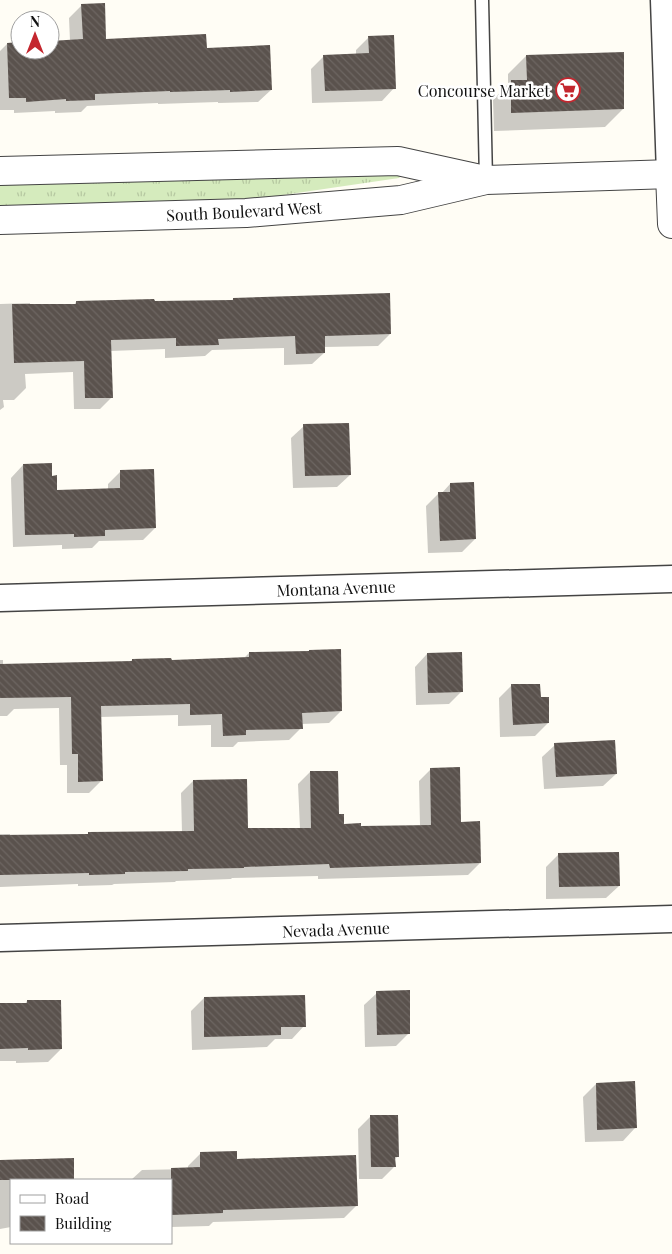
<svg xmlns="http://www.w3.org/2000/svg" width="672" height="1254" font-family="'Playfair Display',serif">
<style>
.grass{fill:url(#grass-tufts)}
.shadow{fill:#0003}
.building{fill:url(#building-back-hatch)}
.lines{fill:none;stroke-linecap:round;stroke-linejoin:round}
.service-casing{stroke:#444;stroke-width:15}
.minor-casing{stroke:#444;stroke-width:29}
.tertiary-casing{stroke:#444;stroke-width:30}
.service{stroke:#fff;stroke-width:12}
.minor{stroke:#fff;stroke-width:26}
.tertiary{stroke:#fff;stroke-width:28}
.labels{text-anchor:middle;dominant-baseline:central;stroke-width:5;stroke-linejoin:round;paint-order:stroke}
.poi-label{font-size:16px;fill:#111;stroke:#fff;text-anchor:end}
.street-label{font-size:16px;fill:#111;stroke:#fff}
</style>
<defs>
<pattern id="grass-tufts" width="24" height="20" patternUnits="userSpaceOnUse" patternTransform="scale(1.25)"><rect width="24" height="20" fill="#d5ebbd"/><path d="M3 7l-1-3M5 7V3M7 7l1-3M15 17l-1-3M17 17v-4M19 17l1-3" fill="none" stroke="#b6c8a1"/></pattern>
<pattern id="building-back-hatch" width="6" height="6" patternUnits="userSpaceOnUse" patternTransform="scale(1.25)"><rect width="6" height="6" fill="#5a524d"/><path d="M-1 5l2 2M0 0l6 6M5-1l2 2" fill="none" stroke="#6d6662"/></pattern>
</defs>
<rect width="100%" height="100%" fill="#fffdf5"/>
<polygon class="grass" points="399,174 401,176 399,178 256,199 0,208 0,183"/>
<g class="shadow">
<polygon points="82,5 104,40 205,49 271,90 258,102 218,103 218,102 158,104 158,103 87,106 81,112 55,113 55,111 14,113 14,110 0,110 0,51 7,44 20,43 20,50 50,50 50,42 70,41 69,18"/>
<polygon points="369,37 394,88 382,101 312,103 311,69 324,56 356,55 356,50"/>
<polygon points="526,56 623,109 605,127 494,131 493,100 508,84 508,74"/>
<polygon points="233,299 390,334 378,346 324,347 324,353 312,364 284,365 284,348 212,350 205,356 165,358 165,349 110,351 112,397 100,409 74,409 73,372 25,374 26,388 14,400 3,400 4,407 0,410 0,304 30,303 30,305 74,305 76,302 153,303 232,301"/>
<polygon points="304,426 350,475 337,487 293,488 291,438"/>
<polygon points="23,465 51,477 56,491 108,490 108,484 120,472 155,528 143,540 99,541 92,548 62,549 62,545 13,547 11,478"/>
<polygon points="450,484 475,539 462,552 428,553 426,506 438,494 441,494"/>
<polygon points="249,653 341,711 329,723 301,724 301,728 289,740 238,742 233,747 211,747 211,725 178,726 178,715 100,717 101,781 89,793 67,793 67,765 60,765 59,708 14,709 7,716 0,716 0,660 3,660 3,665 130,662 132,660 170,661 243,659"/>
<polygon points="427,654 461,692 449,704 416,705 415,667"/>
<polygon points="512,685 540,699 548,723 535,736 500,737 499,698"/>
<polygon points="555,745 616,774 603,786 544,789 542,757"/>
<polygon points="431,769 480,863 468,875 318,879 318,876 232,878 231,879 176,881 175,882 114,884 112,885 78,886 78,884 0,887 0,834 10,834 10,836 182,833 181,793 193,781 247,830 300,829 298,784 310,772 343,825 360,827 420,826 419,781"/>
<polygon points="559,854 619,886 606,898 546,899 546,867"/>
<polygon points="377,993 409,1033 396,1046 365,1047 364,1005"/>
<polygon points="204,998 304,1026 292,1039 275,1039 267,1047 192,1050 191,1011"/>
<polygon points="27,1001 61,1049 48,1062 16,1063 16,1061 0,1061 0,1004 25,1004"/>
<polygon points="596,1084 635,1128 623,1141 585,1142 583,1097"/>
<polygon points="370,1117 397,1157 394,1160 394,1167 382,1179 359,1179 358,1129"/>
<polygon points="200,1154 236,1160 357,1205 344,1218 213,1222 209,1226 171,1227 171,1180 131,1180 142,1170 188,1169 188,1166"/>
<polygon points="72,1159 73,1180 11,1180 11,1227 0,1229 0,1160"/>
</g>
<g class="building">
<polygon points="105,3 106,39 206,34 207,48 270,45 272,90 230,92 230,90 170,92 170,91 95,94 95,100 66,101 66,99 26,102 26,98 9,98 7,43 20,42 20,50 50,50 50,41 83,39 81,4"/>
<polygon points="394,35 396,89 325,91 323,55 369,53 368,36"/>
<polygon points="624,52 624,109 511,113 511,80 527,80 526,55"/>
<polygon points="390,293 391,334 325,336 325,353 296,354 295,336 218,339 219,345 176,346 176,338 111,340 113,398 85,398 84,361 14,363 12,304 76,304 76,301 154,299 155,301 233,300 233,298"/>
<polygon points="349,423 351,475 305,476 303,424"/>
<polygon points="52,463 52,476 57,475 57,490 120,488 120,470 154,469 156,528 105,530 105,536 74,537 74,534 25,535 23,464"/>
<polygon points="474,482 476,539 440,541 438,492 450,492 450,483"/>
<polygon points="341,649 342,711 302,713 303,729 246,730 246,735 223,736 222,714 190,715 190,704 101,706 103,781 78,782 78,754 72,754 71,697 0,698 0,664 132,661 132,659 171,658 172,660 249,657 249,652 309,651 309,650"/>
<polygon points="462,652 463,692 428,693 427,653"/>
<polygon points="511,684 540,684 541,697 549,697 549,723 513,725"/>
<polygon points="615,740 617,774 556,777 554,743"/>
<polygon points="460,767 461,822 480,821 481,863 330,868 329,864 244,867 244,868 188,869 188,871 125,872 125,874 89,875 89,873 0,875 0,835 88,834 88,832 194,831 193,780 247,779 248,828 311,828 310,771 338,771 339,814 344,814 344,824 361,823 361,826 431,825 430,768"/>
<polygon points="619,852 620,886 559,887 558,853"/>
<polygon points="410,990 410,1034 377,1035 376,991"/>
<polygon points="305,995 306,1027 281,1027 281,1035 204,1037 204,997"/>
<polygon points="27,1000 61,1000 62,1049 28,1050 28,1048 0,1049 0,1003 27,1003"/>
<polygon points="635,1081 637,1128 597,1130 596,1083"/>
<polygon points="370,1115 398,1115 399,1157 395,1157 396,1167 371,1167"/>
<polygon points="237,1151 237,1159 356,1155 358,1206 223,1210 223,1213 171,1215 171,1168 200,1167 200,1152"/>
<polygon points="74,1158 74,1180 0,1180 0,1160"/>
</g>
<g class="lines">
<g class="service-casing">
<polyline id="service" points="482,0 486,180"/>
</g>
<g class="minor-casing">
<g id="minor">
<polyline points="664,0 670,174"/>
<polyline points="0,598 672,579"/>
<polyline points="0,938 672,919"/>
</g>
</g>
<g class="tertiary-casing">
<g id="tertiary">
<polyline points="0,171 398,161 480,179"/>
<polyline points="670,174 672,224"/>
<polyline points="0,220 246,213 401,200 486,180 672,174"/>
</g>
</g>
<use href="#service" class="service"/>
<use href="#minor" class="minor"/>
<use href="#tertiary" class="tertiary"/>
</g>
<defs>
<g id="supermarket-ring" transform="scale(1.25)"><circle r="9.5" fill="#fff" stroke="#c4262e" stroke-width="1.5"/><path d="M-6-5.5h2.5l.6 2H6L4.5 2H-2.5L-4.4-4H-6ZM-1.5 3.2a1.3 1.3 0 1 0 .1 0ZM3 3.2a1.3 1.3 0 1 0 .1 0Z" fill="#c4262e"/></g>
</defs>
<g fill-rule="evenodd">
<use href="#supermarket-ring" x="568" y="90"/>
</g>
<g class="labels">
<g class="poi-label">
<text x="550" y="90">Concourse Market</text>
</g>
<g class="street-label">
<text transform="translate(244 211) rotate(-3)">South Boulevard West</text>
<text transform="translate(336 588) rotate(-2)">Montana Avenue</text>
<text transform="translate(336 929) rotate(-2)">Nevada Avenue</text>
</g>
</g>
<rect x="10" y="1179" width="162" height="65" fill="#ffffff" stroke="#a0a0a0"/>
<rect x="20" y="1195" width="25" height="8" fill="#ffffff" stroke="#a0a0a0"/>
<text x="55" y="1204" font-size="15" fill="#111111">Road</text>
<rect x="20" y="1216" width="25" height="15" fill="url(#building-back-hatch)" stroke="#a0a0a0"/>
<text x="55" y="1229" font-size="15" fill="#111111">Building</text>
<g transform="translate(35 35)"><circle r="24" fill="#ffffff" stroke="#a0a0a0"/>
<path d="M0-4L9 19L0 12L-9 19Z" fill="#c4262e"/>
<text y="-8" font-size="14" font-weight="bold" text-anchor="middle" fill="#111111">N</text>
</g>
</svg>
